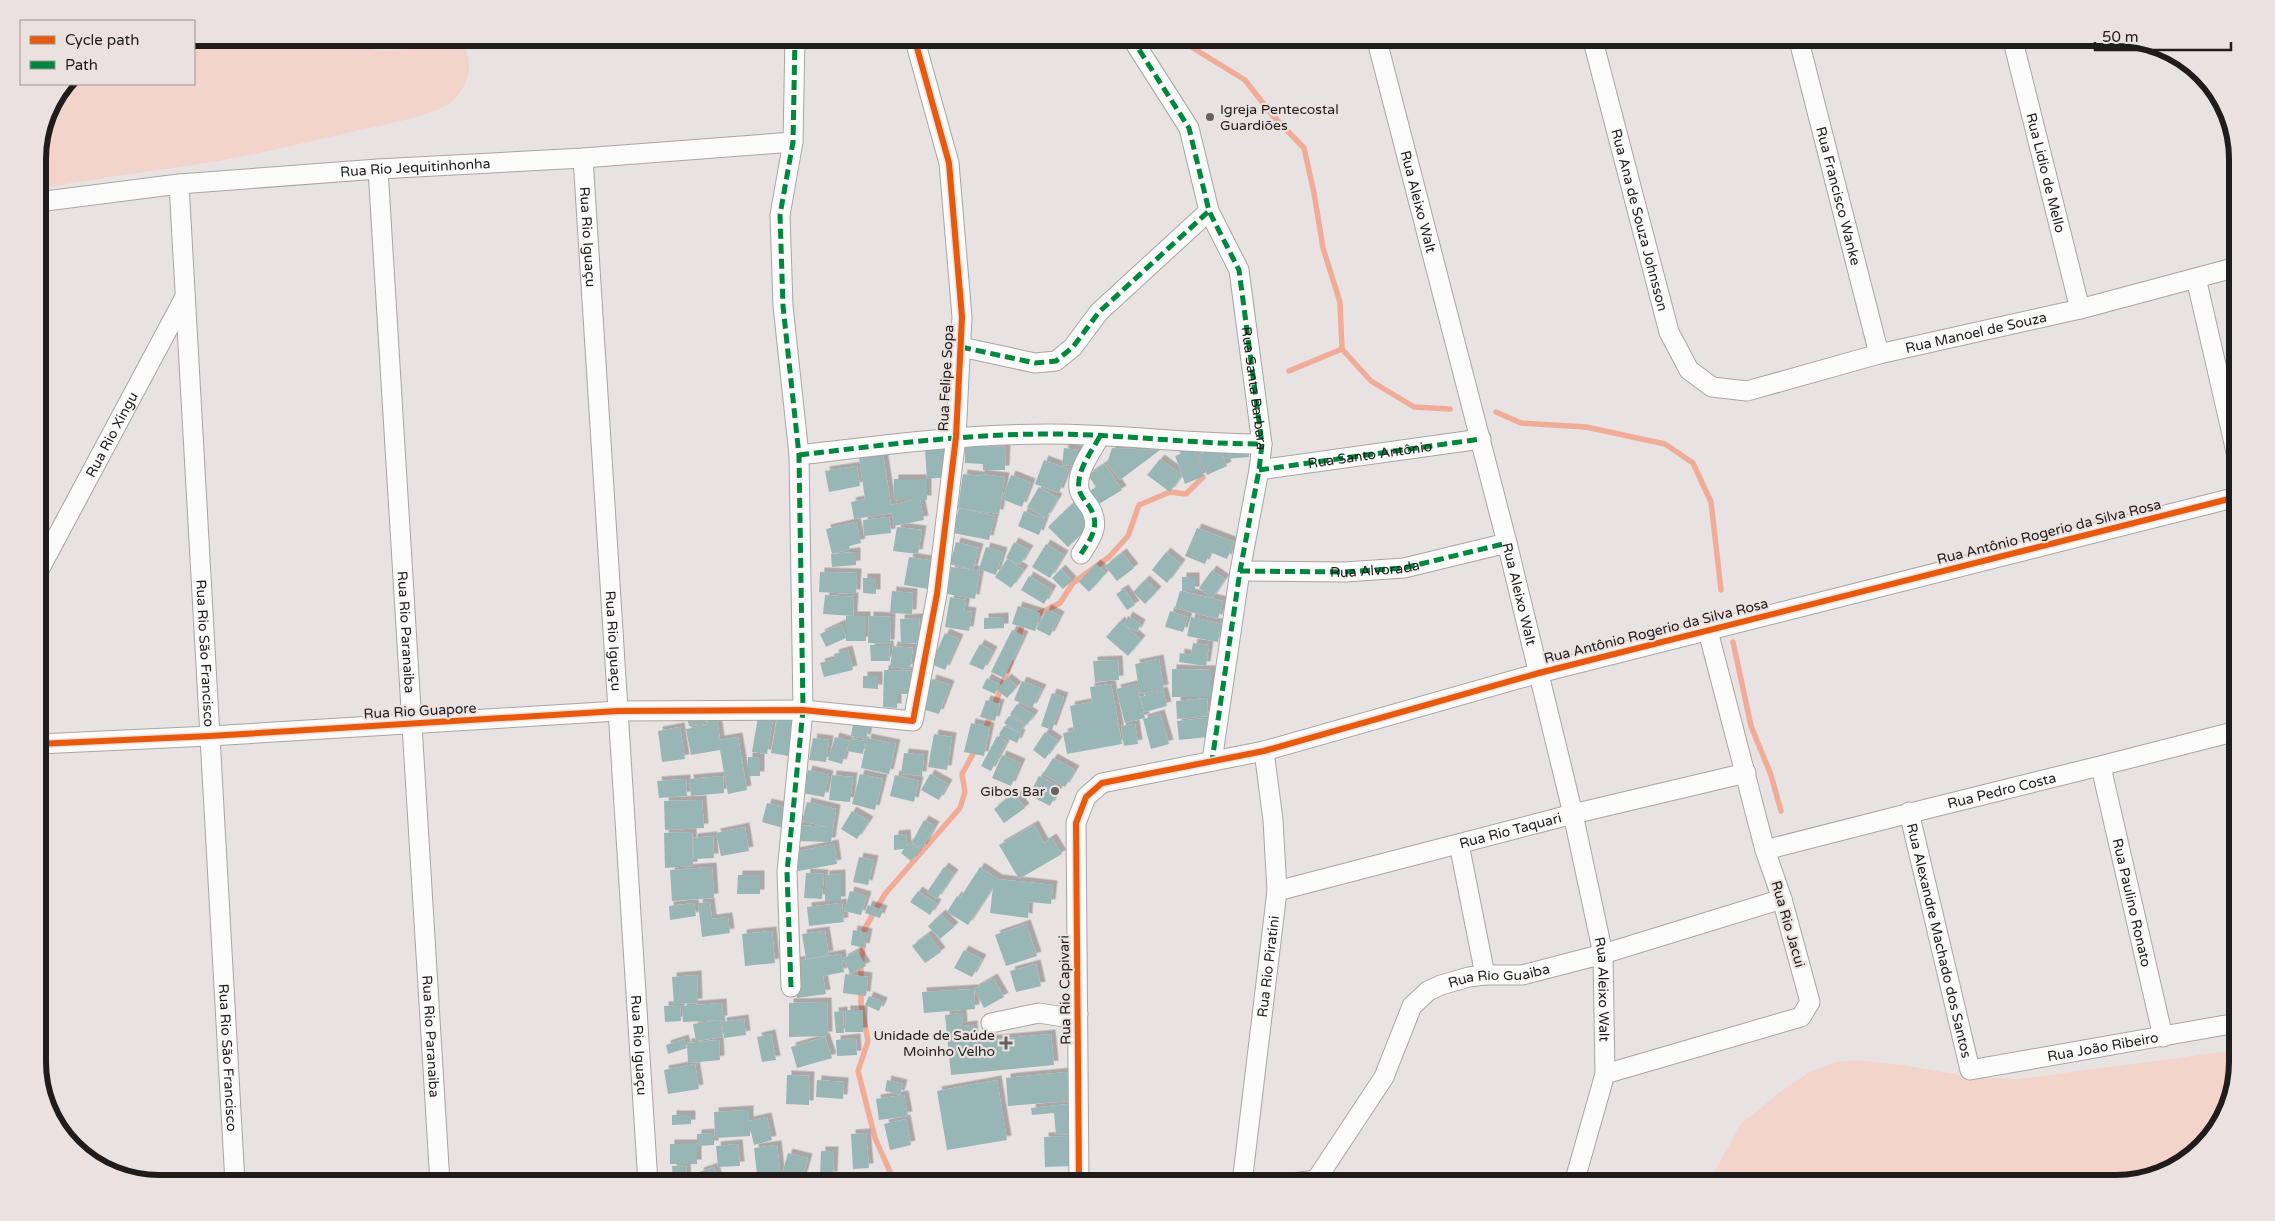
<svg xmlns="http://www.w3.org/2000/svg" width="2275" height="1221" font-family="'Varela Round',sans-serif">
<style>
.green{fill:#f2d4cb}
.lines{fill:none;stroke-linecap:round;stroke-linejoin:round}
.stream{stroke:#f1ac98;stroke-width:5.5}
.building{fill:#99b6b7;filter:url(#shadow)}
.minor-casing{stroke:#a9a5a4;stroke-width:21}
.minor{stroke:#fcfbfb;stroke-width:19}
.quiet{stroke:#00873e;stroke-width:5;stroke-dasharray:10 5;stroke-linecap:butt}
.cycleway-casing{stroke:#ebe2df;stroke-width:9}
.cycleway{stroke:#e8590c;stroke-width:6}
.poi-dot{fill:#656261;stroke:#ebe2df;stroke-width:2}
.labels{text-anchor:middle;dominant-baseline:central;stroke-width:4.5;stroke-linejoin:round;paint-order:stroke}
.poi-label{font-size:14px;fill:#1f1c1b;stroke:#ebe2df;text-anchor:end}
.street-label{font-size:14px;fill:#1f1c1b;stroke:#ebe2df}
.rim{fill:none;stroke:#1f1c1b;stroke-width:6}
</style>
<defs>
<filter id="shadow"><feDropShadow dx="4.5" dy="-4.5" stdDeviation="0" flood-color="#0004"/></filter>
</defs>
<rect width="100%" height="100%" fill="#e8e3e2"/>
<g class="green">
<path d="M194,38h151c23,23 87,8 117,4 13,20 7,45 -11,60 -13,12 -67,23 -86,27 -50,11 -101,24 -152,33 -58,9 -117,16 -175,27v-38l9,-39 19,-28h128z"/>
<polygon points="2237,1050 2237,1062 2225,1116 2177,1167 2116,1183 1708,1183 1741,1124 1779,1093 1809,1072 1835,1062 1856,1060 1902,1065 1972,1077 2019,1079"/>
</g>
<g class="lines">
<g class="stream">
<polyline points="1175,37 1245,80 1273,116 1304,148 1314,193 1323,248 1340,302 1342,349 1371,381 1414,407 1450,409"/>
<polyline points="1289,371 1342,349"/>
<polyline points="1496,412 1521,423 1586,427 1665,444 1693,463 1711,502 1721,590"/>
<polyline points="1034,616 1060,603 1073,583 1109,557 1128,536 1139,505 1170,492 1186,494 1203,477"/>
<polyline points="1018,639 1023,623 1026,621"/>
<polyline points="1733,642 1751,726 1771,775 1781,811"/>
<polyline points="984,733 1011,662"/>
<polyline points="895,1183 875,1138 858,1071 868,1041 861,1004 861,966 865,928 885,894 960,808 965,792 962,774 976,748"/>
</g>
</g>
<g class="building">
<polygon points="965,446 1006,447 1005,470 983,470 983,464 965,463"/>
<polygon points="1219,446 1227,466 1207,475 1198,455"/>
<polygon points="1249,446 1249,457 1225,459 1225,448"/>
<polygon points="947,448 949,477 927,479 925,450"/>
<polygon points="1064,448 1078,450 1076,466 1062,465"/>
<polygon points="1112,448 1160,450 1120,480 1107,463"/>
<polygon points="1194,449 1204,476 1185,484 1182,475 1170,492 1147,475 1160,459 1182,475 1175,456"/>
<polygon points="883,454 891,505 913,500 893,500 894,479 927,479 927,500 920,500 924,520 894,526 892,513 854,519 851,502 865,499 859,457"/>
<polygon points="1044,460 1068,469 1059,493 1035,484"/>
<polygon points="1105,464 1122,490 1099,504 1090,491 1096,487 1088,475"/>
<polygon points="857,466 860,486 829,492 825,471"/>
<polygon points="963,474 980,476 980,474 1005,477 999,514 958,508"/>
<polygon points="1011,475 1031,483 1022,507 1002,499"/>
<polygon points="1039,487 1058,498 1046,518 1027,507"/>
<polygon points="1073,503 1093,523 1068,547 1048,527"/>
<polygon points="959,508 995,516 989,540 953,533"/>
<polygon points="1024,511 1045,519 1039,535 1018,526"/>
<polygon points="889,517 891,533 864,536 863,520"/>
<polygon points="856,522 861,543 849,546 850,549 832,554 826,529"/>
<polygon points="897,527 922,530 918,554 893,551"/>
<polygon points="1197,528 1234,542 1227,559 1210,552 1205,564 1185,556"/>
<polygon points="956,542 979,548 973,570 950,564"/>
<polygon points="1014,542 1029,550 1020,565 1006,558"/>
<polygon points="1046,544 1064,555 1050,578 1032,567"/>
<polygon points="986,547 1003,552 996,575 979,569"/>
<polygon points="856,552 856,565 832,567 831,554"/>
<polygon points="1166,552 1181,564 1167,583 1152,570"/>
<polygon points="1122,553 1134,568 1117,581 1105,566"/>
<polygon points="909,557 934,561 929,589 904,585"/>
<polygon points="1007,559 1024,570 1011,588 995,577"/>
<polygon points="1096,564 1106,573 1089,592 1079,582"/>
<polygon points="951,567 980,571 975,599 947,594"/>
<polygon points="1061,569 1072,581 1063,589 1052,578"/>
<polygon points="1212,570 1225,579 1212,598 1199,588"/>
<polygon points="820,572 857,573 856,594 819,592"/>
<polygon points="1029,576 1052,590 1044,604 1021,590"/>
<polygon points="1182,577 1195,577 1195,591 1182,591 1223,601 1218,619 1175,608 1180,591 1182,591"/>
<polygon points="863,578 876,578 876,594 863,593"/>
<polygon points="1145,580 1157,591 1145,604 1133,592"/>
<polygon points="1124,589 1135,605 1127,610 1116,594"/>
<polygon points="892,591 913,593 912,614 890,613"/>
<polygon points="825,595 854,597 853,616 823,614"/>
<polygon points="950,597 966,600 964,611 972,612 969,631 945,627"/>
<polygon points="1018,606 1040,613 1035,631 1012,624"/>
<polygon points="1047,609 1060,616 1050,636 1036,629"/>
<polygon points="1170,611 1188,617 1183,632 1165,627"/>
<polygon points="846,616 866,616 866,641 846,641 846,638 826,647 820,634 841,624 846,637"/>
<polygon points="869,616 891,617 890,644 868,643"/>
<polygon points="1128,616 1141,624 1137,632 1124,625"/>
<polygon points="1004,617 1004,628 984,629 984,618"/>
<polygon points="1191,617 1222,624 1218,642 1187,636"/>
<polygon points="919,618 921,643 901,644 900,619"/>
<polygon points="1120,621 1141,640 1128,656 1106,637"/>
<polygon points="1012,630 1024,636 1004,678 991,672"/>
<polygon points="945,633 959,639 945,670 931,664"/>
<polygon points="1193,643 1209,645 1206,666 1179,662 1180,653 1191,655"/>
<polygon points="980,644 993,651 983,670 969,664"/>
<polygon points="870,645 889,645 890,661 871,661"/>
<polygon points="893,646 913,648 910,669 890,667"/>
<polygon points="848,650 853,670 824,677 820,663 835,659 834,654"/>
<polygon points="1159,659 1164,689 1140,694 1135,664"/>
<polygon points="1118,660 1119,680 1095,682 1093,661"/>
<polygon points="1172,669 1211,670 1211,697 1172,697"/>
<polygon points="884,670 912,671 911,694 897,694 897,708 883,707"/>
<polygon points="863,676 878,676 878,689 863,688"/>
<polygon points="987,678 1000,685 998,689 1007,678 1017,686 1007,698 997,690 995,694 982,688"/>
<polygon points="932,679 950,685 939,714 922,709"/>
<polygon points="1022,681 1042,689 1032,708 1014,700"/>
<polygon points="1111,684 1122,744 1067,754 1063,733 1074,731 1070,706 1092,702 1090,687"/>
<polygon points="1136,684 1145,718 1125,723 1116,689"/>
<polygon points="1163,691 1167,706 1145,712 1140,697"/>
<polygon points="1052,693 1064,697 1052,730 1041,726"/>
<polygon points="1207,698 1208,716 1177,719 1176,701"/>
<polygon points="986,700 1000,704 995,721 980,717"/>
<polygon points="1017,704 1034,715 1027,725 1010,714"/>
<polygon points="778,712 801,715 794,757 771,753"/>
<polygon points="716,713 720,740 738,737 747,790 728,794 720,750 691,755 686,729 708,725 706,715"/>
<polygon points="1160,714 1169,744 1151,749 1143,719"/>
<polygon points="705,715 706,724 689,726 687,717"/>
<polygon points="1009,716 1024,725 1019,733 1004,723"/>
<polygon points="758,717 773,719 767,754 752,752"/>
<polygon points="854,718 870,721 866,739 851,736"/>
<polygon points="1207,718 1209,737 1179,740 1177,721"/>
<polygon points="971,723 990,727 984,756 964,752"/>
<polygon points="1135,724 1138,744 1124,746 1121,726"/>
<polygon points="1004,726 1021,734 1017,743 999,734"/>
<polygon points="680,727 685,759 662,762 658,731"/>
<polygon points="1045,732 1058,741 1045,759 1033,750"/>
<polygon points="934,734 952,737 947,770 928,767"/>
<polygon points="997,736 1007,741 991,771 981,766"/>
<polygon points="835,737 849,741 842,764 828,760"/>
<polygon points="813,738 829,740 826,762 809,760"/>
<polygon points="867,738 896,744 889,774 861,768"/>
<polygon points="850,739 865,741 863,754 847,751"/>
<polygon points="904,753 924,755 922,776 901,774"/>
<polygon points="1002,755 1021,763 1011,786 992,778"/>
<rect x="748" y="757" width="12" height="19"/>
<polygon points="1053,758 1075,770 1065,787 1043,774"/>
<polygon points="808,770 829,775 824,797 802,793"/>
<polygon points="860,774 883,779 875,810 852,804"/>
<polygon points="930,774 948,784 939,800 921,790"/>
<polygon points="832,775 853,777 850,802 829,800"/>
<polygon points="895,775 919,781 914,802 890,796"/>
<polygon points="723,776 724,793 691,796 689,779"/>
<polygon points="1039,776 1060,787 1050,806 1029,795"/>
<polygon points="686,779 687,796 659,798 657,781"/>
<polygon points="1014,793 1025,808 1004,823 994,809"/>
<polygon points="702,800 704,828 665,830 664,801"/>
<polygon points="807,802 836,809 831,842 795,841 795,825 828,827 802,821"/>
<polygon points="767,803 788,808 783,828 762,822"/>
<polygon points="852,811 869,821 857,839 841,829"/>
<polygon points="924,820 935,826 922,849 912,842"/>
<polygon points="1034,825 1044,843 1052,838 1062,854 1019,879 999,845"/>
<polygon points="745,827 749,851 721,856 716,833"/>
<polygon points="692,832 693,866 665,868 664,833"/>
<polygon points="906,834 907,846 910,842 920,850 911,861 901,853 904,849 894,850 894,835"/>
<polygon points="713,836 714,858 694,859 693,838"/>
<polygon points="834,844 837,864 798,871 794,852"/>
<polygon points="859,857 874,860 868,885 853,882"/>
<polygon points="712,867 714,898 672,901 670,870"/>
<polygon points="944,867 954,874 937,899 927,892"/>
<polygon points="980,867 998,879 1053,885 1051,904 1029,902 1028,918 990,913 993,887 968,925 947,912 957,896 960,898"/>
<polygon points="806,873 824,874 822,899 804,898"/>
<polygon points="841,874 841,901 825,901 825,875"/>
<polygon points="738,875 760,875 760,894 737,894"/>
<polygon points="850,891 867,896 861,915 844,911"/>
<polygon points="918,891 937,904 930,915 910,902"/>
<polygon points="710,902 712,919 728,917 730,933 702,937 698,903"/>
<polygon points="694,903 696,916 670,920 669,906"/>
<polygon points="842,903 844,922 809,926 807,907"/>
<polygon points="868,905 883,910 880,918 865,913"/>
<polygon points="941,914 954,927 940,939 928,926"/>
<polygon points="1026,924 1037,956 1006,966 995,935"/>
<polygon points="853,930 868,933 865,948 851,945"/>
<polygon points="772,931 775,963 745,966 742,934"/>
<polygon points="825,931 829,955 806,959 802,934"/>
<polygon points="928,934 941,952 925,963 912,946"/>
<polygon points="964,950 982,959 972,977 954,968"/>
<polygon points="857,951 866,966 851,974 843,959"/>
<polygon points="841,954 844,972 823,976 826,994 797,998 791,962"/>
<polygon points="1036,964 1041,986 1016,992 1010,971"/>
<polygon points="845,974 868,977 866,996 843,993"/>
<polygon points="697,975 698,1003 674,1004 672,977"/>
<polygon points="993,978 1004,997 984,1008 974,989 975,1009 924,1013 922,992 974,989"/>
<polygon points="869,996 883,1002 879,1011 865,1005"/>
<polygon points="827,1002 828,1036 789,1037 789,1003"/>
<polygon points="722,1003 723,1020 683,1022 682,1006"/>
<polygon points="680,1005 681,1021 665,1022 664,1006"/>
<polygon points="846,1010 863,1010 863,1032 845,1032"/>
<polygon points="843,1011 844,1033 836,1033 834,1012"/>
<polygon points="962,1013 963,1026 957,1027 973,1025 974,1041 1051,1034 1054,1065 951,1075 945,1015"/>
<polygon points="744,1019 746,1035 724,1038 722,1022"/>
<polygon points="720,1020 723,1037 696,1041 693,1024"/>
<polygon points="771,1034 776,1060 762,1062 757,1037"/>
<polygon points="825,1037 832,1058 797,1068 791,1047"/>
<polygon points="856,1038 857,1055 837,1056 836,1040"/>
<polygon points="684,1039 687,1048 668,1054 666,1045"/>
<polygon points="719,1040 720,1060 688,1063 687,1043"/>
<polygon points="695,1064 699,1089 668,1094 664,1070"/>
<polygon points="1067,1072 1070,1101 1008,1106 1006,1078"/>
<polygon points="787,1075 810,1076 809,1105 786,1104"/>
<polygon points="817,1080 844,1082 843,1099 816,1097"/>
<polygon points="887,1080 903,1084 900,1095 885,1091"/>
<polygon points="997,1080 1007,1140 947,1150 937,1091"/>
<polygon points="904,1095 908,1116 879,1120 876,1099"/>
<polygon points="1069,1104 1072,1134 1056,1135 1054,1113 1032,1115 1031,1108"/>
<polygon points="749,1110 749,1121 767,1117 772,1140 754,1145 750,1128 750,1136 715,1138 714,1112"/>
<polygon points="672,1115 691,1115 691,1124 672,1125"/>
<polygon points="906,1119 911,1145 890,1150 884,1124"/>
<polygon points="714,1133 714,1145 697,1146 697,1164 670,1164 670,1144 697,1144 697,1134"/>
<polygon points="866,1133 869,1168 853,1169 851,1134"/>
<polygon points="1071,1136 1072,1166 1045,1167 1044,1137"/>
<polygon points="738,1144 740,1166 718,1167 716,1146"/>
<polygon points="777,1145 781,1180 758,1183 754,1148"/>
<polygon points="821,1151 834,1151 833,1176 820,1176"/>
<polygon points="788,1153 808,1158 801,1183 781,1178"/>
<polygon points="686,1165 687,1183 673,1183 672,1166"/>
<polygon points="714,1167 719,1182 702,1183 699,1172"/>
</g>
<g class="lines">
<g class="minor-casing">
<g id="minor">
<polyline points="1131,37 1189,128 1209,211 1239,270 1262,444 1259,470 1240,571 1212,761"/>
<path id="s1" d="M1376,37l131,506 66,271 30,140 2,120 -31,109"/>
<path id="s2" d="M1592,37l77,295 20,38 23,17 35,4 132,-37 201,-45 157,-42"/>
<path id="s3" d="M1798,37l81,317"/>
<path id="s4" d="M2012,37l68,272"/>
<path id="s5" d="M583,158l65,1025"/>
<path id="s6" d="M378,169l62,1014"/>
<path id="s7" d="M179,184l56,999"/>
<path id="s8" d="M38,202l141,-18 199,-15 205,-11 210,-16"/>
<polyline points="2196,278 2237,456"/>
<polyline points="961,347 1035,363 1056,361 1073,347 1099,312 1209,211"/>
<path d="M799,455c84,-10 166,-21 250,-21 71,0 142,10 213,10"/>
<polyline points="1259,470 1481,439"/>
<path d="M1081,554c11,-17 20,-29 8,-48 -4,-5 -9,-11 -10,-17 -3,-18 13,-38 21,-53"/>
<polyline points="1240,571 1345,572 1404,568 1507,543"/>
<path id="s9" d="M38,572l147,-275"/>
<polyline points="38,744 210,736 618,711 803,710 913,721 937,594 956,437 962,317 949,163 914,37"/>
<path id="s10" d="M2101,767l62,270"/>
<path id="s11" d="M1909,812l61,258 267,-47"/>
<polyline points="1459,844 1485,975"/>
<path id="s12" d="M1765,850c157,-41 315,-78 472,-119"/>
<path id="s13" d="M1277,891l296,-77 173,-41"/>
<polyline points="791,987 787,872 803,710 799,455 783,306 780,215 793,142 795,37"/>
<polyline points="991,1023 1039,1013 1064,1017 1078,1014"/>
<polyline points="1605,1074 1801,1017 1810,1002 1782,899 1765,850 1708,631"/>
<path id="s14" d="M1316,1180l68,-103 28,-71 16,-15 13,-6 28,-8 16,-2h37l81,-21 179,-55"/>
<polyline points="1079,1183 1076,823 1086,797 1102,783 1264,751 1539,673 2237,497"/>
<path id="s15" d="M1242,1183l35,-292 -4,-71 -9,-69"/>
<polyline points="1293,1183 1316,1180 1326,1183"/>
</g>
</g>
<use href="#minor" class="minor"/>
<g class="quiet">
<path id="s16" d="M1131,37l58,91 20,83 30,59 23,174 -3,26 -19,101 -28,190"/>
<polyline points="961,347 1035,363 1056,361 1073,347 1099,312 1209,211"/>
<path d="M799,455c84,-10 166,-21 250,-21 71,0 142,10 213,10"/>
<path id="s17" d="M1259,470l222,-31"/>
<path d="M1081,554c11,-17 20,-29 8,-48 -4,-5 -9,-11 -10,-17 -3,-18 13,-38 21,-53"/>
<path id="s18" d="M1240,571l105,1 59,-4 103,-25"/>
<polyline points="791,987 787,872 803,710 799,455 783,306 780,215 793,142 795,37"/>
</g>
<g class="cycleway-casing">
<g id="cycleway">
<polyline points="38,744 210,736 618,711 803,710 913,721 937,594 956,437 962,317 949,163 914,37"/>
<polyline points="1079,1183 1076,823 1086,797 1102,783 1264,751 1539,673 2237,497"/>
</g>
</g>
<use href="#cycleway" class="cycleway"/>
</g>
<g class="poi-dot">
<circle cx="1210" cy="117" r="5"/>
<circle cx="1055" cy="791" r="5"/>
<path d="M1003.5 1035.5h5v5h5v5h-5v5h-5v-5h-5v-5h5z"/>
</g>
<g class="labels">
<g class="poi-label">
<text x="1220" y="109" text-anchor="start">Igreja Pentecostal<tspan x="1220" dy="16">Guardiões</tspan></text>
<text x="1045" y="791">Gibos Bar</text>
<text x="995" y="1035">Unidade de Saúde<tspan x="995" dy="16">Moinho Velho</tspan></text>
</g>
<g class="street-label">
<text stroke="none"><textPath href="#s8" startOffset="379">Rua Rio Jequitinhonha</textPath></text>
<text stroke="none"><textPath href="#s4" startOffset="140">Rua Lidio de Mello</textPath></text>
<text stroke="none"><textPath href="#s3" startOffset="164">Rua Francisco Wanke</textPath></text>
<text stroke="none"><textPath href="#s1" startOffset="170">Rua Aleixo Walt</textPath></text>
<text stroke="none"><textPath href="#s2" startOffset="189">Rua Ana de Souza Johnsson</textPath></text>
<text stroke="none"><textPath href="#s5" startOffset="79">Rua Rio Iguaçu</textPath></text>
<text stroke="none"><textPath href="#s2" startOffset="648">Rua Manoel de Souza</textPath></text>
<text transform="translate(946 378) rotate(-87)">Rua Felipe Sopa</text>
<text stroke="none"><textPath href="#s16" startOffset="379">Rua Santa Barbara</textPath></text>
<text stroke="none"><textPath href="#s9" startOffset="156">Rua Rio Xingu</textPath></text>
<text stroke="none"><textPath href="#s17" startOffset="112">Rua Santo Antônio</textPath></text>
<text transform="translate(2049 532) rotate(-14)">Rua Antônio Rogerio da Silva Rosa</text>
<text stroke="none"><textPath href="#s18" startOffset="135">Rua Alvorada</textPath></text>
<text stroke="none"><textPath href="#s1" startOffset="575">Rua Aleixo Walt</textPath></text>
<text transform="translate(1656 631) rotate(-14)">Rua Antônio Rogerio da Silva Rosa</text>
<text stroke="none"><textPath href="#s6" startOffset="464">Rua Rio Paranaiba</textPath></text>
<text stroke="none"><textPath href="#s5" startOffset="484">Rua Rio Iguaçu</textPath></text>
<text stroke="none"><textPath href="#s7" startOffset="470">Rua Rio São Francisco</textPath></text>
<text transform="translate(420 711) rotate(-3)">Rua Rio Guapore</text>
<text stroke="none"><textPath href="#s12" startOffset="244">Rua Pedro Costa</textPath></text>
<text stroke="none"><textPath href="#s13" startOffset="241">Rua Rio Taquari</textPath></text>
<text stroke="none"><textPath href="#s10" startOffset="139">Rua Paulino Ronato</textPath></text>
<text transform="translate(1788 924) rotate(74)">Rua Rio Jacui</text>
<text stroke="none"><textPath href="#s11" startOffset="132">Rua Alexandre Machado dos Santos</textPath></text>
<text stroke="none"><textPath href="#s15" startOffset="218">Rua Rio Piratini</textPath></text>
<text stroke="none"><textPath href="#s14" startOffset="295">Rua Rio Guaiba</textPath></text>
<text stroke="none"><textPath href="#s1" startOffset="980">Rua Aleixo Walt</textPath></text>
<text transform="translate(1065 990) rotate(-91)">Rua Rio Capivari</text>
<text stroke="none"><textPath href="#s6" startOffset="869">Rua Rio Paranaiba</textPath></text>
<text stroke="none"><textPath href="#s5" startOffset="889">Rua Rio Iguaçu</textPath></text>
<text stroke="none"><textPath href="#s11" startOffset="400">Rua João Ribeiro</textPath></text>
<text stroke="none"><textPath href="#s7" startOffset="875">Rua Rio São Francisco</textPath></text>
</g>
</g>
<path d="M0 0H2275V1221H0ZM159 46H2116A113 113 0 0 1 2229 159V1062A113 113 0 0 1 2116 1175H159A113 113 0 0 1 46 1062V159A113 113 0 0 1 159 46Z" fill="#ebe2df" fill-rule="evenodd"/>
<path class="rim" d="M159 46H2116A113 113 0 0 1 2229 159V1062A113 113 0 0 1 2116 1175H159A113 113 0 0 1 46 1062V159A113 113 0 0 1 159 46Z"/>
<rect x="20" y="20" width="175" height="65" fill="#ebe2df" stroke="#999391"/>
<rect x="30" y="36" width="25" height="8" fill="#e8590c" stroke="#999391"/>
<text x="65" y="45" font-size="15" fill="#1f1c1b">Cycle path</text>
<rect x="30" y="61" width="25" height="8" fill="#00873e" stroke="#999391"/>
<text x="65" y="70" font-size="15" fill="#1f1c1b">Path</text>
<path d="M2095 42v8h136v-8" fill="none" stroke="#1f1c1b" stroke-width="2.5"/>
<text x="2102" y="42" font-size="15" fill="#1f1c1b" stroke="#ebe2df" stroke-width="4" paint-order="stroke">50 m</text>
</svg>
